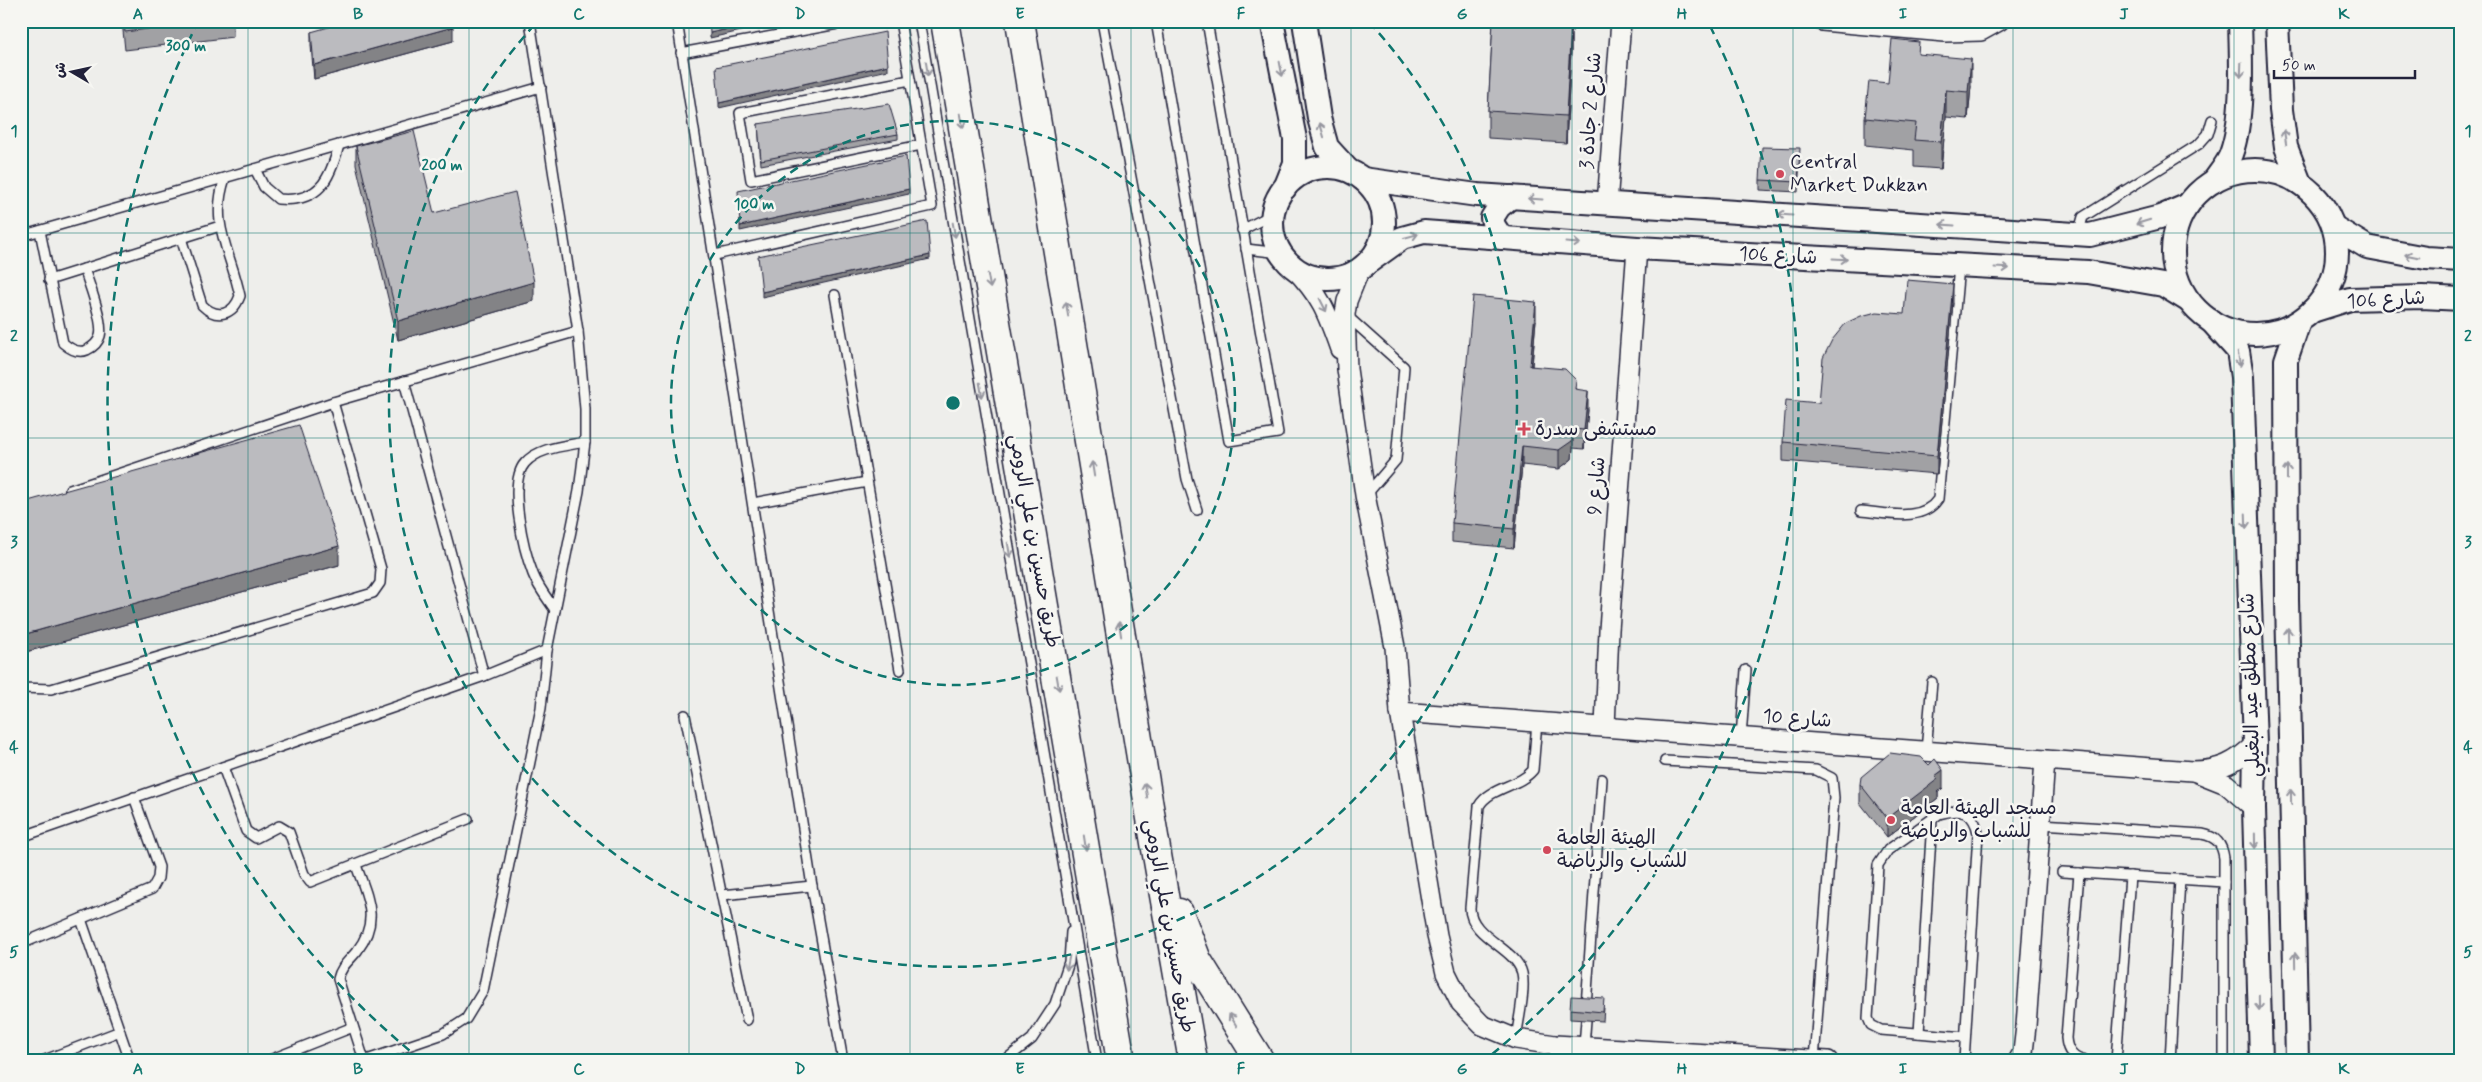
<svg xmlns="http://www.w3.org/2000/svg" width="2482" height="1082" font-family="Mynerve,'Playpen Sans Arabic',sans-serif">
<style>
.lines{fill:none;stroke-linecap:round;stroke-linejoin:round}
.service-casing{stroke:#22223b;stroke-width:12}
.minor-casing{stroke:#22223b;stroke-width:22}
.tertiary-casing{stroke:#22223b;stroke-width:26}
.trunk-casing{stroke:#22223b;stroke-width:31}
.service{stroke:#f6f6f2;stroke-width:9}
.minor{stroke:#f6f6f2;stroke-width:19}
.tertiary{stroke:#f6f6f2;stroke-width:22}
.trunk{stroke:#f6f6f2;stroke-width:28}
.wall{fill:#a1a1a4;stroke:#22223b}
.shaded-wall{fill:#838386;stroke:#22223b}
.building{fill:#bbbbbf;stroke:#22223b}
.oneway{stroke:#9797a0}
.grid{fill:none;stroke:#0f766e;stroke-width:1;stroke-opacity:0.55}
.ring{fill:none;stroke:#0f766e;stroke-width:2.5;stroke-dasharray:9 6}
.poi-dot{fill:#d1495b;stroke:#f6f6f2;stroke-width:2}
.labels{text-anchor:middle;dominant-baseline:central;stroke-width:5;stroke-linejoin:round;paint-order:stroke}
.street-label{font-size:20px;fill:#22223b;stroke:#f6f6f2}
.poi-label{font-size:20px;fill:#22223b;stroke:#f6f6f2;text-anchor:start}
.centre{fill:#0f766e;stroke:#f6f6f2;stroke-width:2.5}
.ring-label{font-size:15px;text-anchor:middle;font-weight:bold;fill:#0f766e;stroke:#f6f6f2;stroke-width:5;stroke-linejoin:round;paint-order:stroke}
.neatline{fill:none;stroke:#0f766e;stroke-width:2}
.grid-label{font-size:16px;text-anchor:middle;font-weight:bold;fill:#0f766e}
</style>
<rect width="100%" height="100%" fill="#eeeeeb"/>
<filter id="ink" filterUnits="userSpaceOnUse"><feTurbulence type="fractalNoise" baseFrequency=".02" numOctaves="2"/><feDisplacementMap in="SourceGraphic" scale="10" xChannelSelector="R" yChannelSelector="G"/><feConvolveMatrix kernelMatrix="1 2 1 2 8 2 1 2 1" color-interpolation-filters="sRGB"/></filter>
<g filter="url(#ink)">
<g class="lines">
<g class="service-casing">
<g id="service">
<polyline points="677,21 812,886 843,1061"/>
<polyline points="919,21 1097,1061"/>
<polyline points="1102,21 1187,479 1197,510"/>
<polyline points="1156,21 1229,441 1278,433 1207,21"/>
<polyline points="681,53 854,21"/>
<polyline points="910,80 740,113 751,180 921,145"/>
<path d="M255,169l9,18 14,12c41,4 52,-19 61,-54"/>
<polyline points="1242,230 1273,214"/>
<path d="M40,231l23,112c7,6 15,11 24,7 6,-3 11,-7 13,-14 4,-13 -11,-53 -16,-67"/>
<polyline points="2078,234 2083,217 2199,144 2208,134 2212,120"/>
<polyline points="21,236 541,87"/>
<path d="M181,238l21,67c15,15 31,10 38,-9 -9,-45 -31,-71 -15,-118"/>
<polyline points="1246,249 1281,253"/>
<polyline points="715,255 932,206 900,21"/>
<polyline points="49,280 220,226"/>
<polyline points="835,295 900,670"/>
<polyline points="1346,315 1404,367 1396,460 1366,495"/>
<polyline points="404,381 484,676"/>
<polyline points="70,490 333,402 578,331"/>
<polyline points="753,503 867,482"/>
<path d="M1861,511c25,2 61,12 77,-12l21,-233"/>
<path d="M555,610c-8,-12 -17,-23 -22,-36 -9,-23 -26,-92 -8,-111 14,-16 41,-17 60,-21"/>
<polyline points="21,688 51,689 373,593 380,583 381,569 333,402"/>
<polyline points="685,715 747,1020"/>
<polyline points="1741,737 1746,670"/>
<polyline points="1926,751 1932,682"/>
<polyline points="1665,761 1816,770 1832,778 1834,798 1814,1060"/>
<polyline points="223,767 246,831 256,838 279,826 289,832 304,874 310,882 468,819"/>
<path d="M2041,824l161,10c15,3 20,10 22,24v203"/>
<polyline points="21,837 484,676 547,650"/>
<path d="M356,865c11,32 25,55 1,86 -8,10 -16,15 -19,28l26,81"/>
<polyline points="2062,872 2224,882"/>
<path d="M2079,873l-13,165c1,13 7,21 20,23"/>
<polyline points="722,895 812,886"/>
<polyline points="81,919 130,1061"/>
<polyline points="21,944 152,889 158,878 159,867 134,797"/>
<polyline points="1586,1006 1602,779"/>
<polyline points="1919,1033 1932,820"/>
<path d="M1516,1039c2,-17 10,-49 6,-66 -6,-25 -52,-36 -52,-65l9,-102c11,-19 40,-19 54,-36l4,-48"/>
<polyline points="1584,1046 1586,1020"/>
<polyline points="42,1061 120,1031"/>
<polyline points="267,1061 353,1027"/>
<polyline points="364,1061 443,1034 466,1019 483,991 541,708 547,650 579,491 585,442 585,409 578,331 530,21"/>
<polyline points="1004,1061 1032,1039 1055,1004 1069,962 1071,932"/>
<path d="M1964,1061l14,-228c-4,-22 -18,-25 -39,-19l-51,36 -10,15 -10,153 3,7 10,5 84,7"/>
<polyline points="2116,1061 2130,876"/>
<polyline points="2170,1061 2180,879"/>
</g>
</g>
<g class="minor-casing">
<g id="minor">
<polyline points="1822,21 1945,32 1981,31 1999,21"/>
<polyline points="1607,204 1621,21"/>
<path d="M1293,267c28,29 34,45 47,82"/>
<polyline points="1359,271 1347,301 1345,314 1347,369 1365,495 1395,647 1400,712 1437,936 1446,973 1461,1003 1482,1025 1516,1039 1555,1045 1828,1061"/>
<path d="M1400,712l792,59c27,0 44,-8 63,-27"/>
<polyline points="1605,727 1609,630 1637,248"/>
<polyline points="2196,772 2226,784 2254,808"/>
<polyline points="2018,1061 2023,1052 2026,1026 2045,760"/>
</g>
</g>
<g class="tertiary-casing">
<g id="tertiary">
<polyline points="1272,21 1295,139 1295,163 1285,188"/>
<polyline points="1304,21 1319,118 1327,147 1348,170"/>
<polyline points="2277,21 2281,110 2286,147 2300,183"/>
<circle cx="1328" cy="223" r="56"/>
<circle cx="2255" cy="252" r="82"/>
<polyline points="1363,179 1477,195 2090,235 2160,217 2188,205"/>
<path d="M2214,181c6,-9 14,-18 17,-27 13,-36 10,-94 9,-133"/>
<polyline points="2334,227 2367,247 2426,258 2461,260"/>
<polyline points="1502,238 1494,226 1492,218 1499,207 1511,197"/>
<polyline points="1370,261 1402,238 1424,232 1637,248 2088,272 2163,285 2189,301"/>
<polyline points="2312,311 2350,299 2422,297 2461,299"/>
<polyline points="2211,321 2238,351 2242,377 2255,744 2254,808 2261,1061"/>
<polyline points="2297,1061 2287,600 2286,360 2299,322"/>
</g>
</g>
<g class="trunk-casing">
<g id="trunk">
<polyline points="945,21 1121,1061"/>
<polyline points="1020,21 1157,855 1193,1061"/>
<polyline points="1179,913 1197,960 1260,1061"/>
</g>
</g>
<use href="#service" class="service"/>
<use href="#minor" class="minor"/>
<use href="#tertiary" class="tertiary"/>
<use href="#trunk" class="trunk"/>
</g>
<g class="wall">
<polygon points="122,21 233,21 233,37 125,50"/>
<polygon points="1493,21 1573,21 1572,32 1571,32 1571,51 1566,143 1488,138 1488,111"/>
<polygon points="311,32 453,41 314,79 311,46"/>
<polygon points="1919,54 1971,86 1968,119 1946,117 1941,169 1914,167 1914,150 1865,145 1865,118 1888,83"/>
<polygon points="758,124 898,134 898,139 761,165"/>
<polygon points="356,146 434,213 534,301 398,340 356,164"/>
<polygon points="1800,158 1798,192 1760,190 1760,180"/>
<polygon points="1953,303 1937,474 1783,461 1783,442 1904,314"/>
<polygon points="1536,320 1532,366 1576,389 1588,410 1584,449 1573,448 1572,459 1559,469 1522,465 1514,548 1452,542 1452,523"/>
<polygon points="21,503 339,565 22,653 21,650"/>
<polygon points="1860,784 1943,788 1938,792 1938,798 1887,837 1860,803"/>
<polygon points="1604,1008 1603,1021 1570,1019 1570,1009"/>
</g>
<g class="shaded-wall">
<polygon points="764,21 786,21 710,38 710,33"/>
<polygon points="1571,24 1571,51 1566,143 1566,116"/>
<polygon points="453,27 453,41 314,79 314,65"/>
<polygon points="1971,59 1971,86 1968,119 1968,92"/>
<polygon points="888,65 888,70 719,108 719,103"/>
<polygon points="1946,90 1946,117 1941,169 1941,142"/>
<polygon points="909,189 909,194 740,231 740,226"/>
<polygon points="930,255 930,259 762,297 762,292"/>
<polygon points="534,282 534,301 398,340 398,321"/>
<polygon points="1953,284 1953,303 1937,474 1937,456"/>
<polygon points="1536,302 1536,320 1530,385 1530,366"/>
<polygon points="1588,391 1588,410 1584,449 1584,430"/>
<polygon points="1573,429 1573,448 1572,459 1559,469 1559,450"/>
<polygon points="1522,446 1522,465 1514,548 1514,529"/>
<polygon points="339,546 339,565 22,653 22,635"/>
<polygon points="1943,770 1943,788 1938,792 1938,798 1887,837 1887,818 1935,776"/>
</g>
<g class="building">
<polygon points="124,21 208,21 125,32"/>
<polygon points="350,21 452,21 453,27 314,65 311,32"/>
<polygon points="709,21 764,21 710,33"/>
<polygon points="1493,21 1542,21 1571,24 1566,116 1488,111"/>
<polygon points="885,32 888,65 719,103 716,67"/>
<polygon points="1892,39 1919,42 1918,54 1971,59 1968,92 1946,90 1941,142 1914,140 1916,123 1865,118 1869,81 1888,83"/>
<polygon points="889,104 898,134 761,160 758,124"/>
<polygon points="414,131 434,213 515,192 534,282 398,321 356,146"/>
<polygon points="1762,147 1800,148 1798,182 1760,180"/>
<polygon points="906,156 909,189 740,226 738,191"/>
<polygon points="927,221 930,255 762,292 758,256"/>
<polygon points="1907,280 1953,284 1937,456 1783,442 1786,400 1819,403 1823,358 1832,340 1846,323 1861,316 1877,312 1904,314"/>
<polygon points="1473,296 1536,302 1530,366 1565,369 1576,380 1575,389 1588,391 1584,430 1573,429 1572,441 1559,450 1522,446 1514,529 1452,523"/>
<polygon points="299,425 339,546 22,635 21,631 21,503"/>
<polygon points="1890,753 1921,757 1929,765 1935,759 1943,770 1935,776 1938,779 1887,818 1860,784 1861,777"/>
<polygon points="1571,996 1604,998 1603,1012 1570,1009"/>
</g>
<defs><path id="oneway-shaft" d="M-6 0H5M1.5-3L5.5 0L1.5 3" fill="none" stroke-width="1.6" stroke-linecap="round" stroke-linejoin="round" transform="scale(1.25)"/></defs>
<g class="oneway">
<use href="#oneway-shaft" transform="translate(927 69) rotate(81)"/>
<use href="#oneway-shaft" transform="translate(1281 69) rotate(79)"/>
<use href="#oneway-shaft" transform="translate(2241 70) rotate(92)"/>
<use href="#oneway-shaft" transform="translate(962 121) rotate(80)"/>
<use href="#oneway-shaft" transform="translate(1322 130) rotate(-106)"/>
<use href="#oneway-shaft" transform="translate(2285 137) rotate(-99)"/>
<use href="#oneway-shaft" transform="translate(1535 199) rotate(-176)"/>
<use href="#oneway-shaft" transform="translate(1785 215) rotate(-176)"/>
<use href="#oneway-shaft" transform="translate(2143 222) rotate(163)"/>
<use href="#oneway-shaft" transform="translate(1947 225) rotate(-176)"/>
<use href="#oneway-shaft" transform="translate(954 230) rotate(80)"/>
<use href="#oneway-shaft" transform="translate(1411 236) rotate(-15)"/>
<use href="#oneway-shaft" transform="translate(1573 243) rotate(4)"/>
<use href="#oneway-shaft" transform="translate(2412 256) rotate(-169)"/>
<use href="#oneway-shaft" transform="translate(1840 259) rotate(3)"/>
<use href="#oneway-shaft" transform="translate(2002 268) rotate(3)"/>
<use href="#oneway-shaft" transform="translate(989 281) rotate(80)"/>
<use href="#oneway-shaft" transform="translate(1323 305) rotate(63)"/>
<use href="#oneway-shaft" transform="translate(1067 309) rotate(-99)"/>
<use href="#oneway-shaft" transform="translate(2239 359) rotate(80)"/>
<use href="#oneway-shaft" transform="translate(981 390) rotate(80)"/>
<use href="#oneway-shaft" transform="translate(1093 469) rotate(-99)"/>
<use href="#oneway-shaft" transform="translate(2287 472) rotate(-90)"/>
<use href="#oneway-shaft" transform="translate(2246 521) rotate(88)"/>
<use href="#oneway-shaft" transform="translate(1009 550) rotate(80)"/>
<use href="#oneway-shaft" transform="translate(1120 629) rotate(-99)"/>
<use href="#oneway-shaft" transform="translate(2288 635) rotate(-91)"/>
<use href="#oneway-shaft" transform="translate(1058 683) rotate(80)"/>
<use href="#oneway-shaft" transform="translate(1146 790) rotate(-99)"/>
<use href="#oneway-shaft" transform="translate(2291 797) rotate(-91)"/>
<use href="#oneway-shaft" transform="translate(2255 841) rotate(89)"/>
<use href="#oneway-shaft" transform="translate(1085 843) rotate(81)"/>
<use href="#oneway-shaft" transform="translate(2295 960) rotate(-91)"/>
<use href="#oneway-shaft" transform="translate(1068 963) rotate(101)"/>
<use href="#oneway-shaft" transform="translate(2259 1003) rotate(89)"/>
<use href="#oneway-shaft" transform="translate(1233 1020) rotate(-121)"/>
</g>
</g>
<path class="grid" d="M248,21v1040M469,21v1040M689,21v1040M910,21v1040M1131,21v1040M1351,21v1040M1572,21v1040M1793,21v1040M2013,21v1040M2234,21v1040M21,233h2440M21,438h2440M21,644h2440M21,849h2440"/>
<g class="ring">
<circle cx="953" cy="403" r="282"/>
<path d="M1369 22A564 564 0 1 1 537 22"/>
<path d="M421 1060A846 846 0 0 1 196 26M1710 26A846 846 0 0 1 1485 1060"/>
</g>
<g class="poi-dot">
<circle cx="1780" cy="174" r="5"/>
<path d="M1521.5 421.5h5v5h5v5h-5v5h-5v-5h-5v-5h5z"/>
<circle cx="1891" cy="820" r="5"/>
<circle cx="1547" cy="850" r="5"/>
</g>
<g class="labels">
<g class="street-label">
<text transform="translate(1591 111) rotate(-86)">شارع 2 جادة 3</text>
<text transform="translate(1778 256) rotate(3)">شارع 106</text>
<text transform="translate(2386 300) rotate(-3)">شارع 106</text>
<text transform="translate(1597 486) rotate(-86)">شارع 9</text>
<text transform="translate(1034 541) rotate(80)">طريق حسين بن علي الرومي</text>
<text transform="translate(2251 685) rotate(-92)">شارع مطلق عيد البغيلي</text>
<text transform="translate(1797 719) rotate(4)">شارع 10</text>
<text transform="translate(1169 926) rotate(80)">طريق حسين بن علي الرومي</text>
</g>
<g class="poi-label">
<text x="1790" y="162">Central<tspan x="1790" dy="23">Market Dukkan</tspan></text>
<text x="1535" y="429">مستشفى سدرة</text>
<text x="1901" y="808">مسجد الهيئة العامة<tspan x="1901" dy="23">للشباب والرياضة</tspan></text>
<text x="1557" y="838">الهيئة العامة<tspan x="1557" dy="23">للشباب والرياضة</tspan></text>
</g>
</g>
<circle cx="953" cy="403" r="8" class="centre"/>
<g class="ring-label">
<text x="186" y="51">300 m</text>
<text x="442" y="170">200 m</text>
<text x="754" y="209">100 m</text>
</g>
<rect width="2482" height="1082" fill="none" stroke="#f6f6f2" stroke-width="55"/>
<g transform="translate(72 72) rotate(279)" stroke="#f6f6f2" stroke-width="4" paint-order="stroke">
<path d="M0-4L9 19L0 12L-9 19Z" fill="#22223b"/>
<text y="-8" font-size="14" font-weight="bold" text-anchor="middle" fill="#22223b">ش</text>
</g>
<path d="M2274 70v8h141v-8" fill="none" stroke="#22223b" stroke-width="2.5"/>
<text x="2282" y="70" font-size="15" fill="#22223b" stroke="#f6f6f2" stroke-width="4" paint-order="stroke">50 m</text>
<rect x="28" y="28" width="2426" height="1026" class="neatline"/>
<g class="grid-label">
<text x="138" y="19">A</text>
<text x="358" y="19">B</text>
<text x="579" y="19">C</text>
<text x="800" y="19">D</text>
<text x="1020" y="19">E</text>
<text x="1241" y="19">F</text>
<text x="1462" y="19">G</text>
<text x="1682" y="19">H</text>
<text x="1903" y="19">I</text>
<text x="2124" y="19">J</text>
<text x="2344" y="19">K</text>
<text x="14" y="136">1</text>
<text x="2468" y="136">1</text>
<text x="14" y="341">2</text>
<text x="2468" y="341">2</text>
<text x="14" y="547">3</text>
<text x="2468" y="547">3</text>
<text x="14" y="752">4</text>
<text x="2468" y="752">4</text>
<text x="14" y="957">5</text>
<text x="2468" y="957">5</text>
<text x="138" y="1074">A</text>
<text x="358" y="1074">B</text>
<text x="579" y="1074">C</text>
<text x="800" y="1074">D</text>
<text x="1020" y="1074">E</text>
<text x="1241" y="1074">F</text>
<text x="1462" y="1074">G</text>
<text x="1682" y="1074">H</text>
<text x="1903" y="1074">I</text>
<text x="2124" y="1074">J</text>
<text x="2344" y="1074">K</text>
</g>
</svg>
